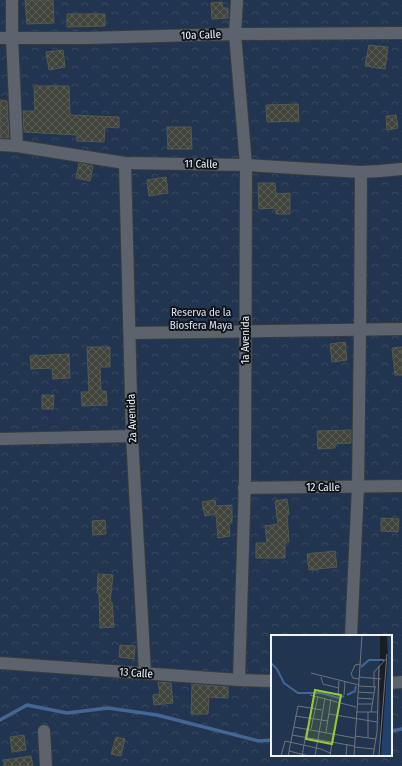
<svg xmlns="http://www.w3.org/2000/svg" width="402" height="766" font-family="'Fira Sans Condensed',sans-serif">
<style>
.park{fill:url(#park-crowns);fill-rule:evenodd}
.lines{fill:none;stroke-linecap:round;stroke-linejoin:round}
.stream{stroke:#436695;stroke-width:3.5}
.building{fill:url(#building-cross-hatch);stroke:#555950}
.street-casing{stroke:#383c41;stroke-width:14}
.street{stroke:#5c636c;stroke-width:12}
.labels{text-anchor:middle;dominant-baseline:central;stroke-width:4;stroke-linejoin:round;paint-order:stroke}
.street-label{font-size:11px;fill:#eff3f8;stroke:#10151c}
.park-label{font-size:11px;fill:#d7e2f1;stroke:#10151c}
.inset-river{fill:none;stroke:#436695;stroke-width:2}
.inset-road{fill:none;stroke:#6f7379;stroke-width:1}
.view{fill:#9bcb33;fill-opacity:0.15;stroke:#9bcb33;stroke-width:2}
.inset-edge{fill:none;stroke:#eff3f8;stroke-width:2}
</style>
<defs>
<pattern id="park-crowns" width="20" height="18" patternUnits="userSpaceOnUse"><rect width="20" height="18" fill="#213550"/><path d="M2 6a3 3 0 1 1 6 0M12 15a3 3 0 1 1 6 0" fill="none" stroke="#374961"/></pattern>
<pattern id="building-cross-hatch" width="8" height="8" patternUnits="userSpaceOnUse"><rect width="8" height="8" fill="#40443b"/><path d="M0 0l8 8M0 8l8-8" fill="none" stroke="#5c5f58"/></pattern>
</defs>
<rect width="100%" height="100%" fill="#191e25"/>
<path class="park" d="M0,0h402v766h-402zM272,636h119v119h-119z"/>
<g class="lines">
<g class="stream">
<polyline points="0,720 27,705 67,713 108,708 157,715 259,741 272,740"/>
<polyline points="391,731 402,729"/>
</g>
</g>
<g class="building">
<polygon points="25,0 53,0 54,23 27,24"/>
<polygon points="222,2 223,8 228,8 228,18 212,19 211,3"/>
<polygon points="67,14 105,14 105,26 67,27"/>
<polygon points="369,45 388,47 385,69 365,66"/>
<polygon points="63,50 65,67 49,70 46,52"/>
<polygon points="34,86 69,86 70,115 119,117 119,128 105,127 104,142 77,141 77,135 24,132 23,111 35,111"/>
<polygon points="0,100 7,101 9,138 0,138"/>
<polygon points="298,104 299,121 267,122 266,105"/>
<polygon points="396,115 398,128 387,130 386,116"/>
<polygon points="167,127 191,127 192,149 168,149"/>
<polygon points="79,163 93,166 90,181 76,178"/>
<polygon points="166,177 168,193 149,196 147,180"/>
<polygon points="258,183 275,183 276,194 290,193 290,214 276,214 276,208 259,209"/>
<polygon points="345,342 347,360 332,362 330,344"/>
<polygon points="87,347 110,347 110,367 100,367 101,391 106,391 107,405 82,406 81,392 89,392"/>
<polygon points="402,347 402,375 395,375 392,348"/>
<polygon points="69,354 70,378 53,379 52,368 31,369 30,356"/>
<polygon points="42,395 54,395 53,409 42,409"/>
<polygon points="351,430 351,443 335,444 335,448 318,449 317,431"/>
<polygon points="287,499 289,514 287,515 289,542 285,542 285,558 256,558 256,543 267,543 265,526 278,524 275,501"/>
<polygon points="215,500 216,506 232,505 232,523 229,523 230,536 218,538 216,514 205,516 202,502"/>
<polygon points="381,518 399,519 398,532 381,531"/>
<polygon points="105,520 106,534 93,535 92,521"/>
<polygon points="335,551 337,567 309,570 307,554"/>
<polygon points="98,574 113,575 110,603 112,602 114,627 100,628 99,593 97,593"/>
<polygon points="120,645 135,646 134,659 119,657"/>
<polygon points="158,682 171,683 173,703 154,705 153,695 160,694"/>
<polygon points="192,684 228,687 228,698 209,697 208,714 191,714"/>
<polygon points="24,735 26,750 12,752 10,737"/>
<polygon points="116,737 125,739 121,756 111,754"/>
<polygon points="31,756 33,766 4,766 4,760"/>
</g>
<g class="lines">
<g class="street-casing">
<g id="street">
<polyline points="12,0 12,38 17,146"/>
<polyline points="237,0 235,34 246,165 245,479 239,680"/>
<polyline points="0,38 87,38 235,34 402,33"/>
<polyline points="0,145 17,146 125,163 246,165 361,172 380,171 402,169"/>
<polyline points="125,163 132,436 145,673"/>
<polyline points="130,333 402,329"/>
<polyline points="0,439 132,436"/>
<polyline points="244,488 402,486"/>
<polyline points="351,636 358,487 360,330 361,172"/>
<polyline points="0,663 239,680 272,681"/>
<polyline points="391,683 402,682"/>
<polyline points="44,731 46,766"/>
</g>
</g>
<use href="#street" class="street"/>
</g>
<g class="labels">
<g class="street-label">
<text transform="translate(201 35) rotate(-2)">10a Calle</text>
<text transform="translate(201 164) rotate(1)">11 Calle</text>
<text transform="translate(245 340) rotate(-90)">1a Avenida</text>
<text transform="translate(132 418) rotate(-92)">2a Avenida</text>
<text x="323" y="487">12 Calle</text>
<text transform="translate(136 673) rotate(4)">13 Calle</text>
</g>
<g class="park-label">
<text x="201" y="312">Reserva de la<tspan x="201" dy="13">Biosfera Maya</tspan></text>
</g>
</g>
<g transform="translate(271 635)">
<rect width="121" height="121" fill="#191e25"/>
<path d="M116,0h5v121h-11l7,-99z" fill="#21426f"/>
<path d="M0,0h109v121h-109z" fill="#213550"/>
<path class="inset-river" d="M0,28l6,6 7,14 14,10h23l18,5 5,-2M90,32l8,-7h15M76,60l8,-4 1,-5"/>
<path class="inset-road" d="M40,38l48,12M50,42l2,7 16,4M88,42l22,2M88,44l-6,-1 -2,-4 4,-9 6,-1M88,51l17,1M103,52v-15l12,-13M87,57l16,1M39,60l46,12M73,60l1,-13M67,61l1,-15M86,63l16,1M86,69h15M85,77h22M100,77l4,-25M58,79l48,8M24,81l33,5M23,92l61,11M40,94l7,-33M55,97l5,-33M21,100l62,11M84,101l21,3M97,103v-26M83,112l20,2M18,116l20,5M10,121l4,-15 36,8 9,4M17,121l10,-50 24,4M31,121l5,-28M44,121l10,-58M59,121l3,-22M75,121l1,-12M83,121l8,-121M102,121l4,-24 2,-66M108,121l8,-102"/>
<path class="view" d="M44,55l26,5 -9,49 -26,-5z"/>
<rect width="121" height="121" class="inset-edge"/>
</g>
</svg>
